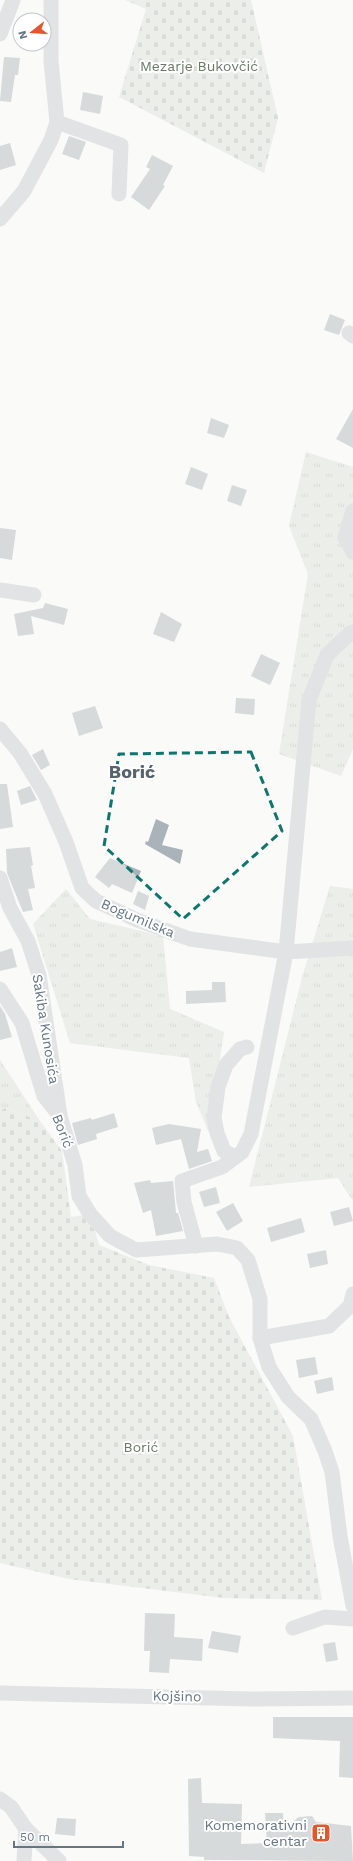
<svg xmlns="http://www.w3.org/2000/svg" width="353" height="1861" font-family="'Work Sans',sans-serif">
<style>
.grass{fill:url(#grass-tufts)}
.cemetery{fill:url(#cemetery-stones)}
.building{fill:#aab3b9}
.lines{fill:none;stroke-linecap:round;stroke-linejoin:round}
.minor{stroke:#c3c8cc;stroke-width:15}
.marked{fill:none;stroke:#0f766e;stroke-width:3;stroke-dasharray:8 5;stroke-linejoin:round}
.labels{text-anchor:middle;dominant-baseline:central;stroke-width:4;stroke-linejoin:round;paint-order:stroke}
.park-label{font-size:14px;fill:#687a64;stroke:#fff}
.street-label{font-size:14px;fill:#657683;stroke:#fff}
.poi-label{font-size:14px;fill:#657683;stroke:#fff;text-anchor:end}
.district-label{font-size:18px;font-weight:bold;fill:#57646e;stroke:#fff}
</style>
<defs>
<pattern id="grass-tufts" width="24" height="20" patternUnits="userSpaceOnUse"><rect width="24" height="20" fill="#dadfd7"/><path d="M3 7l-1-3M5 7V3M7 7l1-3M15 17l-1-3M17 17v-4M19 17l1-3" fill="none" stroke="#b4b9b4"/></pattern>
<pattern id="cemetery-stones" width="16" height="16" patternUnits="userSpaceOnUse"><rect width="16" height="16" fill="#dadfd7"/><path d="M2 7V4a2 2 0 0 1 4 0v3zM10 15v-3a2 2 0 0 1 4 0v3z" fill="#b4b9b4"/></pattern>
</defs>
<rect width="100%" height="100%" fill="#fafaf8"/>
<g class="grass">
<polygon points="306,452 353,467 353,749 341,776 279,754 308,574 289,526"/>
<polygon points="330,886 353,889 353,1201 338,1178 249,1187 303,974"/>
<polygon points="66,889 90,919 163,936 170,1009 224,1032 209,1133 196,1102 189,1058 70,1043 33,924"/>
<polygon points="0,1060 40,1121 6,1108 0,1110"/>
</g>
<g class="cemetery">
<polygon points="125,0 251,0 278,118 264,173 119,97 146,9"/>
<polygon points="6,1108 40,1121 62,1151 71,1217 90,1214 99,1245 149,1265 214,1278 229,1317 293,1436 322,1600 224,1598 69,1579 0,1563 0,1110"/>
</g>
<g class="building">
<polygon points="4,57 20,58 18,75 15,75 11,102 0,101"/>
<polygon points="83,92 103,96 100,114 80,110"/>
<polygon points="69,136 86,142 79,160 62,154"/>
<polygon points="10,143 16,165 0,170 0,146"/>
<polygon points="152,155 173,166 163,185 165,186 149,210 131,197 150,169 146,167"/>
<polygon points="330,314 345,320 339,335 324,330"/>
<polygon points="353,409 353,448 336,439"/>
<polygon points="211,418 229,425 224,438 207,433"/>
<polygon points="191,467 208,474 202,490 185,484"/>
<polygon points="232,485 247,490 241,506 227,501"/>
<polygon points="0,528 16,530 12,560 0,558"/>
<polygon points="45,603 68,609 64,625 31,616 34,634 18,636 14,614 43,608"/>
<polygon points="161,612 182,624 174,642 153,634"/>
<polygon points="261,654 280,663 270,685 251,676"/>
<polygon points="236,698 255,699 254,715 235,713"/>
<polygon points="95,706 103,728 79,736 72,713"/>
<polygon points="43,749 50,765 41,770 32,755"/>
<polygon points="0,784 7,784 13,827 0,829"/>
<polygon points="30,786 37,800 21,805 17,791"/>
<polygon points="156,819 169,825 162,845 183,850 180,864 145,844 146,841 148,842"/>
<polygon points="30,847 33,865 31,866 35,888 28,889 33,910 23,912 7,873 6,849"/>
<polygon points="110,858 141,871 132,893 112,884 109,888 95,877"/>
<polygon points="138,891 149,896 145,910 133,904"/>
<polygon points="12,948 17,967 0,971 0,952"/>
<polygon points="212,982 225,982 226,1002 186,1004 186,991 212,990"/>
<polygon points="0,1006 5,1014 12,1037 0,1040"/>
<polygon points="114,1113 118,1127 96,1134 97,1139 78,1145 72,1123 91,1118 92,1120"/>
<polygon points="169,1124 201,1129 197,1152 208,1149 212,1161 189,1169 181,1139 156,1145 152,1128"/>
<polygon points="150,1180 151,1183 173,1181 176,1213 178,1213 183,1231 156,1236 151,1210 143,1213 134,1183"/>
<polygon points="216,1187 220,1203 204,1207 199,1192"/>
<polygon points="233,1203 243,1221 227,1231 216,1212"/>
<polygon points="349,1207 353,1221 334,1226 330,1212"/>
<polygon points="301,1218 305,1232 271,1242 267,1228"/>
<polygon points="326,1250 328,1264 310,1268 307,1254"/>
<polygon points="315,1357 318,1374 299,1378 296,1360"/>
<polygon points="332,1377 334,1390 317,1394 314,1381"/>
<polygon points="145,1613 175,1614 174,1637 203,1639 202,1661 170,1659 169,1673 149,1672 150,1651 144,1651"/>
<polygon points="212,1631 241,1636 238,1653 208,1648"/>
<polygon points="335,1642 338,1660 326,1662 323,1644"/>
<polygon points="273,1717 353,1717 353,1778 339,1777 340,1741 273,1738"/>
<polygon points="201,1778 202,1803 242,1804 241,1844 267,1843 265,1813 283,1813 284,1828 299,1817 312,1816 316,1822 351,1826 353,1861 204,1860 204,1857 189,1856 188,1779"/>
<polygon points="57,1818 76,1819 75,1836 55,1834"/>
</g>
<g class="lines">
<g class="minor">
<polyline points="0,34 13,0"/>
<polyline points="57,122 121,145 119,194"/>
<polyline points="0,219 24,191 51,140 57,122 51,61 51,0"/>
<polyline points="349,333 353,336"/>
<polyline points="353,511 345,538 353,552"/>
<polyline points="0,590 34,595"/>
<polyline points="0,729 20,753 45,794 66,842 82,888 96,901 137,920 190,939 286,952 353,948"/>
<polyline points="0,878 10,908 28,941 39,975 60,1115"/>
<polyline points="0,989 22,1023 44,1096 60,1116 75,1165 79,1196 90,1214 110,1236 136,1250 217,1244 237,1248 248,1260 260,1299 260,1338 269,1367 288,1397 311,1419 325,1451 332,1472 340,1536 353,1606"/>
<polyline points="235,1157 224,1151 217,1133 214,1118 218,1087 226,1065 240,1049 247,1047"/>
<polyline points="196,1246 184,1202 182,1181 222,1167 242,1152 251,1134 286,952 309,700 327,655 349,634 353,632"/>
<polyline points="260,1338 329,1326 350,1306 353,1294"/>
<polyline points="293,1628 325,1617 353,1619"/>
<polyline points="0,1693 252,1699 353,1698"/>
<polyline points="0,1799 11,1807 26,1829 24,1861"/>
<polyline points="26,1829 59,1861"/>
</g>
</g>
<path d="M0 0H353V1861H0ZM251,752l31,79 -99,88 -79,-73 15,-92z" fill="#fafaf8" fill-opacity=".55" fill-rule="evenodd"/>
<path class="marked" d="M251,752l31,79 -99,88 -79,-73 15,-92z"/>
<defs>
<g id="building-square" transform="scale(1)"><rect x="-9" y="-9" width="18" height="18" rx="4" fill="#e4572e" stroke="#fff"/><path d="M-4-6H4V6H1V3H-1V6H-4ZM-2.5-4.3h1.7v1.8h-1.7ZM.8-4.3h1.7v1.8H.8ZM-2.5-1h1.7V.8h-1.7ZM.8-1h1.7V.8H.8Z" fill="#fff"/></g>
</defs>
<g fill-rule="evenodd">
<use href="#building-square" x="321" y="1833"/>
</g>
<g class="labels">
<g class="park-label">
<text x="199" y="66">Mezarje Bukovčić</text>
<text x="141" y="1447">Borić</text>
</g>
<g class="street-label">
<text transform="translate(138 918) rotate(23)">Bogumilska</text>
<text transform="translate(46 1029) rotate(81)">Sakiba Kunosića</text>
<text transform="translate(63 1131) rotate(69)">Borić</text>
<text transform="translate(177 1696) rotate(1)">Kojšino</text>
</g>
<g class="poi-label">
<text x="307" y="1825">Komemorativni<tspan x="307" dy="16">centar</tspan></text>
</g>
<g class="district-label">
<text x="132" y="771">Borić</text>
</g>
</g>
<g transform="translate(32 32) rotate(253)"><circle r="19" fill="#ffffff" stroke="#c1c8cd"/>
<path d="M0-3L7 15L0 10L-7 15Z" fill="#e4572e"/>
<text y="-6" font-size="11" font-weight="bold" text-anchor="middle" fill="#657683">N</text>
</g>
<path d="M14 1841v6h109v-6" fill="none" stroke="#657683" stroke-width="2"/>
<text x="20" y="1841" font-size="12" fill="#657683" stroke="#ffffff" stroke-width="3" paint-order="stroke">50 m</text>
</svg>
